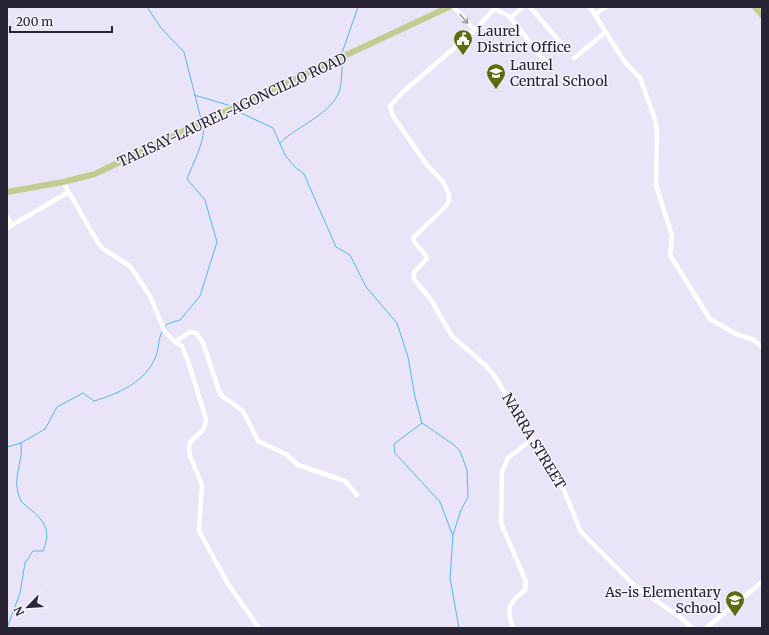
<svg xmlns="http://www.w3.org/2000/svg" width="769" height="635" font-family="Merriweather,serif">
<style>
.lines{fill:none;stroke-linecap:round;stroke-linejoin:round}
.stream{stroke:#51b8f2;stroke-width:1}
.minor{stroke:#fff;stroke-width:4.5}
.major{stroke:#c3cc90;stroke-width:6}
.oneway{stroke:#9e9ca4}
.labels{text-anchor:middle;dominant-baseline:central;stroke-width:3;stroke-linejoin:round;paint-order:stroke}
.poi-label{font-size:14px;fill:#282335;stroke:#f5f3fd;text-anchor:start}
.street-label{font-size:14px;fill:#282335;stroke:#f5f3fd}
</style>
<rect width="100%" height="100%" fill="#e9e4f7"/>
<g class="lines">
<g class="stream">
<polyline points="147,7 161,28 184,52 201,119"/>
<polyline points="342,53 358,7"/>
<polyline points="194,95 228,105"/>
<polyline points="239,112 273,128 285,155 294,166 304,174 336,247 350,255 366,287 397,323 408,357 415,397 422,423 394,444 395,453 440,502 453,536 450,578 459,628"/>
<path d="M280,143c18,-18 53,-29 60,-54 2,-9 2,-20 2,-29"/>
<path d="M165,327l2,-3 13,-4 20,-24 17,-54 -12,-42 -18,-21c5,-14 20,-41 16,-55"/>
<polyline points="422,423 454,445 460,451 467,470 468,497 461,510 453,535"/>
<path d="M7,447l14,-4 24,-14 12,-22 26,-14 11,8c24,-7 52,-19 62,-45 3,-8 2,-17 6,-24"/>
<path d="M7,628l13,-35 5,-30 8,-12h10c8,-19 3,-29 -13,-42 -3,-3 -7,-5 -9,-8 -11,-24 3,-36 0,-58"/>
</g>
<g class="minor">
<polyline points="454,7 475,30"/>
<path d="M496,7l-21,23 -72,62 -13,14 3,10 34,49 17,18 5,12v5l-3,6 -33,32c2,9 12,12 14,21l-13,13v7l17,21 21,36 34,30 11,13 24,44 37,53 23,56 55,55 44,30 12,11"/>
<polyline points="530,7 568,51"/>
<polyline points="590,7 624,61 640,78 655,119 657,131 656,185 672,236 670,255 710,319 736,334 754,340 762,347"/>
<polyline points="495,9 509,16 544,60"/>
<polyline points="596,14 606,7"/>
<polyline points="510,18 523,7"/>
<polyline points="574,58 606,32"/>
<polyline points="63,182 97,241 102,248 130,266 150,296 165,332 175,342 182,346 188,361 206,419 204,429 190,442 189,448 190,456 202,485 199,531 228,584 259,628"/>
<polyline points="7,217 12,225"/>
<polyline points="7,228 67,193"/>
<polyline points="175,342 190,332 196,333 203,343 219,391 222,396 243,411 258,441 286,454 298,465 345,481 357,495"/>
<path d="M513,628c-7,-21 -5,-24 12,-38l1,-8 -25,-59 1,-51 6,-14 24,-19"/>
<polyline points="706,628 762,582"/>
</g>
<g class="major">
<polyline points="755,7 762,15"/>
<polyline points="7,192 63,182 95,174 194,126 449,7"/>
</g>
</g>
<defs><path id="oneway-shaft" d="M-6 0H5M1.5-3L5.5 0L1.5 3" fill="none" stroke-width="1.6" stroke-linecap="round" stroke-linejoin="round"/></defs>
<use class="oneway" href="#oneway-shaft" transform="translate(464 19) rotate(48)"/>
<defs>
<g id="civic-pin" transform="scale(1)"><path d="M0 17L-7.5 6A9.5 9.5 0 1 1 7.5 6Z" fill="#5f6a11" stroke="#f5f3fd"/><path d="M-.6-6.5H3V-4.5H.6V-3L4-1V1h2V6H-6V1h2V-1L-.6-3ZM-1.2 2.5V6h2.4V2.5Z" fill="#fff"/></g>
<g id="school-pin" transform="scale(1)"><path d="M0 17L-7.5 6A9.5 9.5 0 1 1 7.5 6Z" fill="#5f6a11" stroke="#f5f3fd"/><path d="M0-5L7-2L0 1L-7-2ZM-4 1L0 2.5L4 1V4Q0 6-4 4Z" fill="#fff"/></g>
</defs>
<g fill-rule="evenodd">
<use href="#civic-pin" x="463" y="39"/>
<use href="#school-pin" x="496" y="73"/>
<use href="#school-pin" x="735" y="600"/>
</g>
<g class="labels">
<g class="poi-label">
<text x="477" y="31">Laurel<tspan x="477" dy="16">District Office</tspan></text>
<text x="510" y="65">Laurel<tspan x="510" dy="16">Central School</tspan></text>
<text x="721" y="592" text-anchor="end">As-is Elementary<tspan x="721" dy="16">School</tspan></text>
</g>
<g class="street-label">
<text transform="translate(232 110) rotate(-25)">TALISAY-LAUREL-AGONCILLO ROAD</text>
<text transform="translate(534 441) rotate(59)">NARRA STREET</text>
</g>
</g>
<rect width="769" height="635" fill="none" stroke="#282335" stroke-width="16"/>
<g transform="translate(28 607) rotate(245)" stroke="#f5f3fd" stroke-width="3" paint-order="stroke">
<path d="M0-3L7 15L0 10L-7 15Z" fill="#282335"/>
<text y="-6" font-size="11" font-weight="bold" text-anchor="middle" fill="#282335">N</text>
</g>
<path d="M10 26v6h102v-6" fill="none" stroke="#282335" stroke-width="2"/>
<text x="16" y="26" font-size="12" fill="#282335" stroke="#f5f3fd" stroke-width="3" paint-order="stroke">200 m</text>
</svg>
